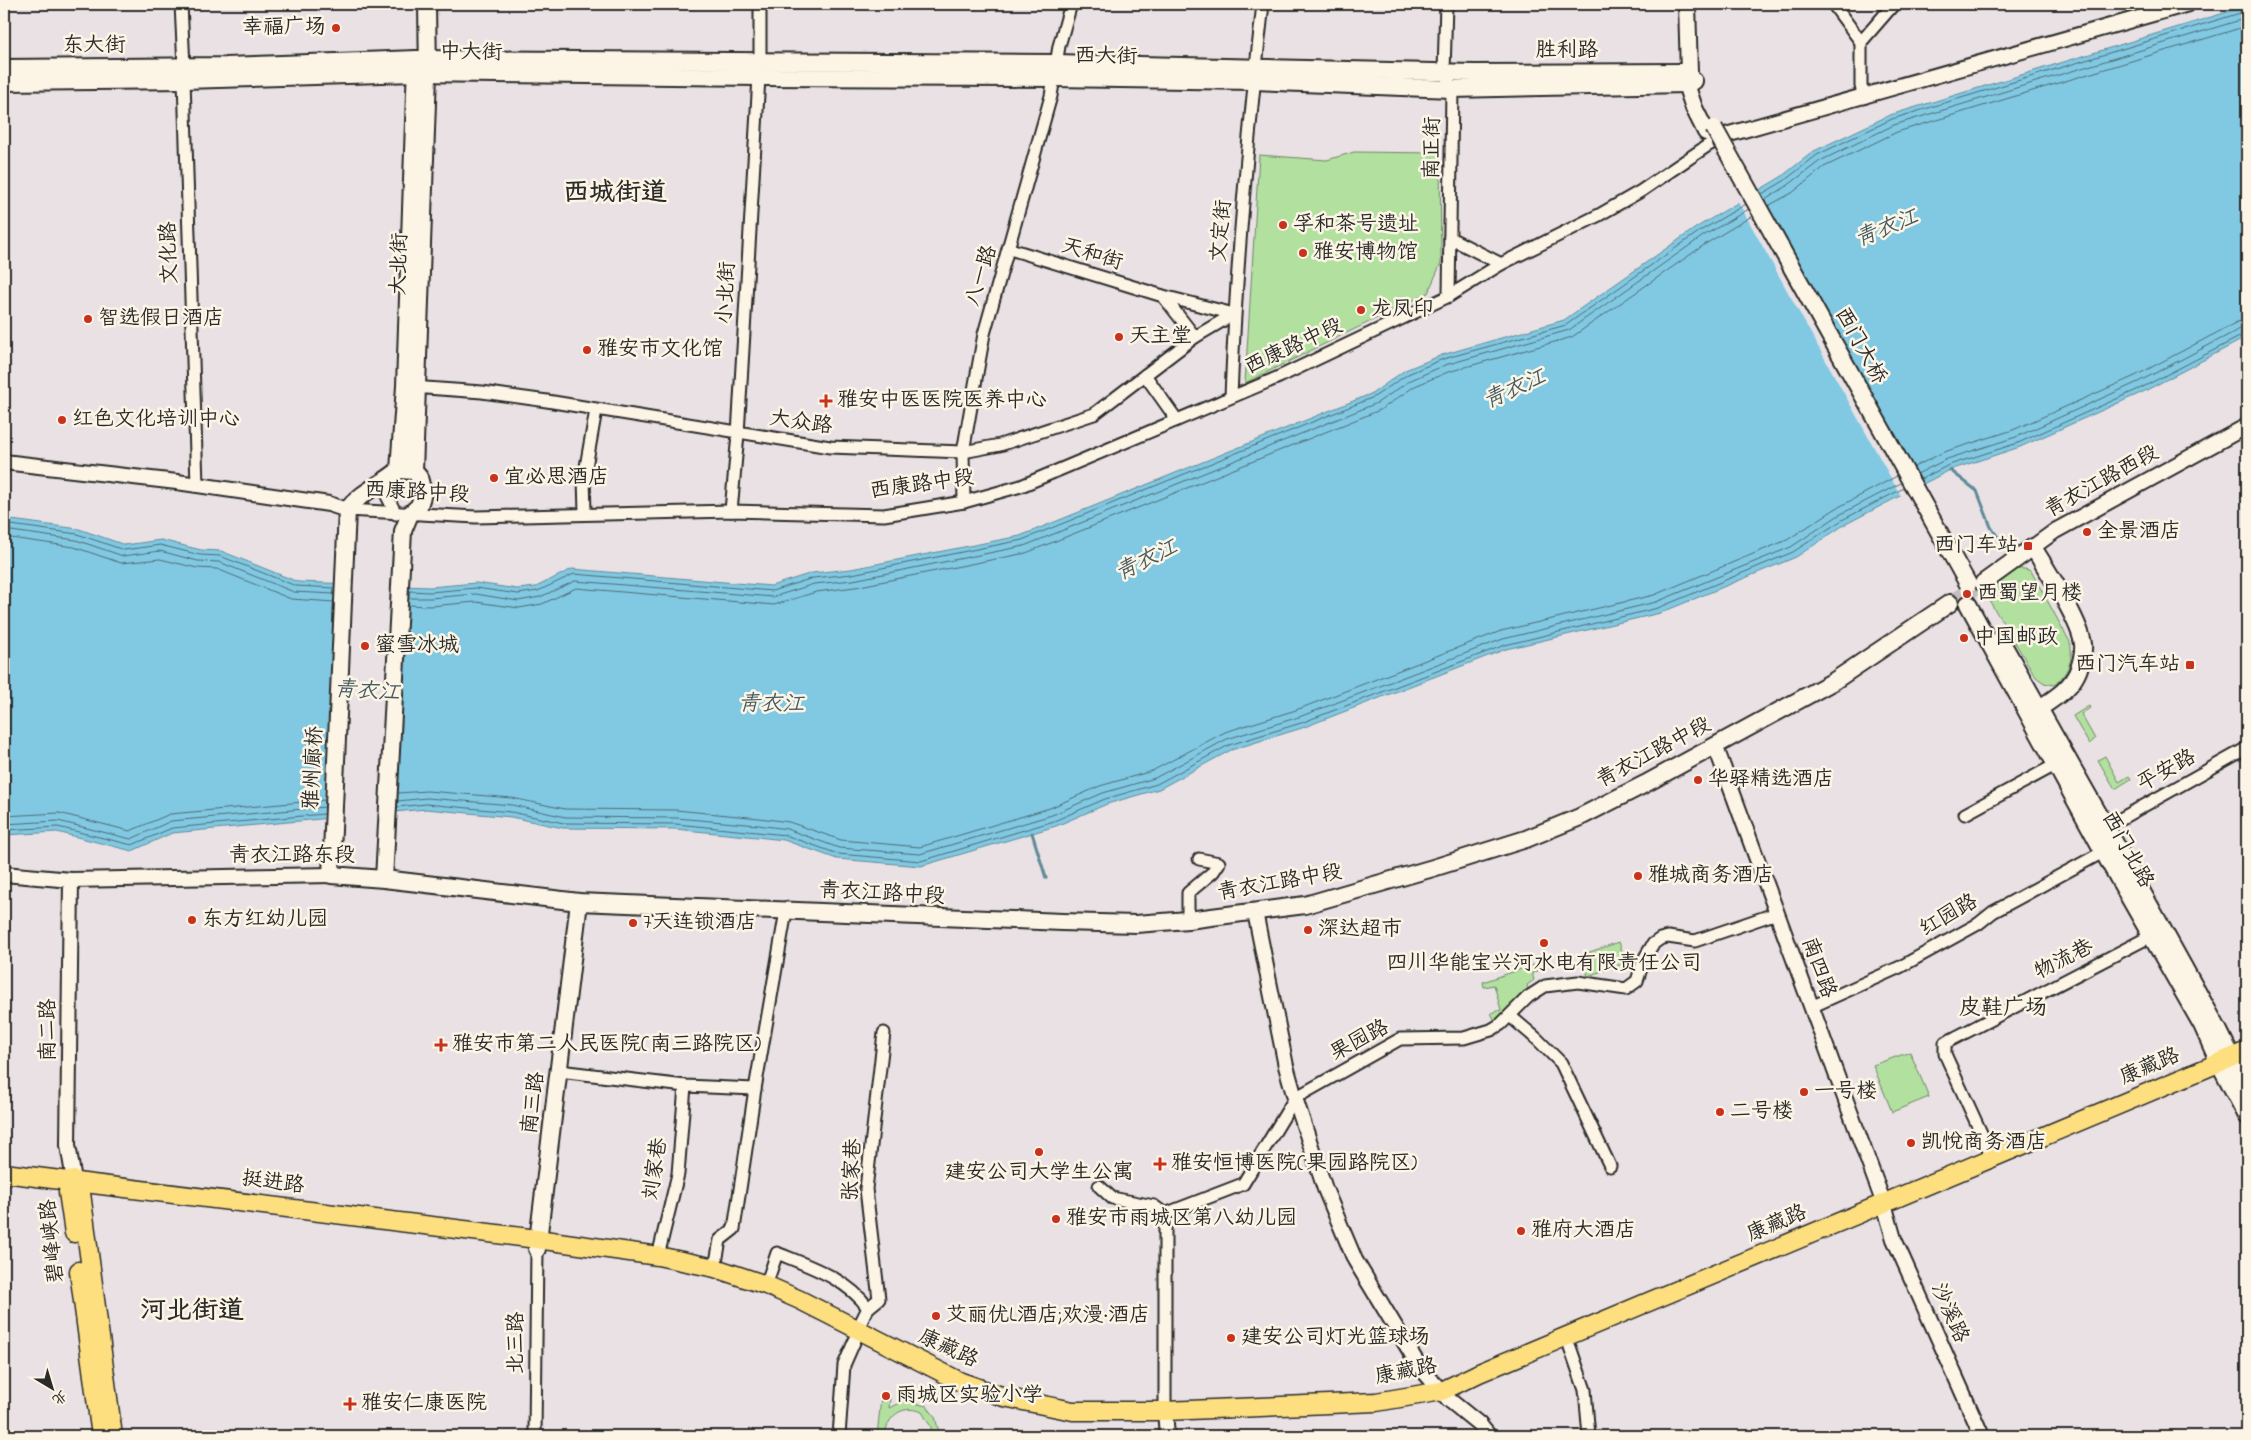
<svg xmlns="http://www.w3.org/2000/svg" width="2251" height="1440" font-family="'Indie Flower','LXGW WenKai TC',sans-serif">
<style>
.green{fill:#b1e09f;stroke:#6e8665}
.water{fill:#81c9e2;stroke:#5f8a99}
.pier{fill:#e9e1e4}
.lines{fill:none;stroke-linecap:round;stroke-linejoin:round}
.shore{stroke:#4d6a74;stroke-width:1}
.stream{stroke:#5f8a99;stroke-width:3}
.secondary-tunnel{stroke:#c3bdbf;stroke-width:16;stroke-dasharray:16 8;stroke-linecap:butt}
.minor-casing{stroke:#2b2b2b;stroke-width:15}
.tertiary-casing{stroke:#2b2b2b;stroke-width:18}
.secondary-casing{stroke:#2b2b2b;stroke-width:20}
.primary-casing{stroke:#2b2b2b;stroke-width:21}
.minor{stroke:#fcf5e5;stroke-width:11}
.tertiary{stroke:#fcf5e5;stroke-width:14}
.secondary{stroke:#fcf5e5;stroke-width:16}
.primary{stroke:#fddf80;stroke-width:18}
.secondary-bridge-casing{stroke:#2b2b2b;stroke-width:20;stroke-linecap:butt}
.secondary-bridge{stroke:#fcf5e5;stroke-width:16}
.poi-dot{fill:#c8321e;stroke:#fcf5e5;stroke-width:2}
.labels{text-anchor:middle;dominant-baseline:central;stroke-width:5;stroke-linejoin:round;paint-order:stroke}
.poi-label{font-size:21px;fill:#2b2b2b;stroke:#fcf5e5;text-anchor:start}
.street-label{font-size:21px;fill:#2b2b2b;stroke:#fcf5e5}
.water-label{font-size:22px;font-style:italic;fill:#455a62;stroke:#fcf5e5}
.neighbourhood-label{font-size:22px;fill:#2b2b2b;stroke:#fcf5e5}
.district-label{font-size:26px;font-weight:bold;fill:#2b2b2b;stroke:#fcf5e5}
</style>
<rect width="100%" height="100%" fill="#e9e1e4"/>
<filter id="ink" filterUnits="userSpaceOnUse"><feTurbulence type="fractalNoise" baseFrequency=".02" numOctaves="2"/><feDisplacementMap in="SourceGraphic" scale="10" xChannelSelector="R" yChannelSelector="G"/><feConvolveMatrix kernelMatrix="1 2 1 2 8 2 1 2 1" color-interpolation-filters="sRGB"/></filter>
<g filter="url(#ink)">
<g class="green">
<polygon points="1354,152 1440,153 1441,263 1428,293 1245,383 1259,155 1327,160"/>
<path d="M2016,569h9l6,2 39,71c4,17 -2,32 -16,43l-10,-2 -8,-6 -49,-80 3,-2 -4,-7z"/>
<polygon points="2089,706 2090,708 2081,714 2095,739 2089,744 2073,716"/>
<polygon points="2105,756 2119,782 2129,776 2131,779 2115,789 2098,760"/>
<polygon points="1619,942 1626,963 1588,976 1581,955"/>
<polygon points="1536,964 1538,971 1532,973 1534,980 1527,985 1529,992 1500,1022 1495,1021 1491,1013 1501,1010 1494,985 1484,987 1483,982"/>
<polygon points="1910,1052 1929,1097 1892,1112 1873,1065"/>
<path d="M881,1398l9,1 -1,9 14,-7 24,5 8,11 5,19h-9v-9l-9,-15c-20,-8 -35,4 -37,24h-8z"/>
</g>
<polygon class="water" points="2247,6 2247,337 2143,392 2020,447 1950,470 1844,525 1796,557 1660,613 1506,649 1302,728 1231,750 1159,789 1107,804 1056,826 921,866 837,859 784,840 757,837 675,829 563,828 511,817 426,809 172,833 132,851 57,832 4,835 4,519 79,529 125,545 161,540 201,550 221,551 298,582 430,587 476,583 517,589 536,587 572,569 771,586 812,573 851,569 1020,536 1373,393 1405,370 1442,355 1564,320 1697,227 1781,177 1814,151 1890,115"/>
<g class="pier">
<polygon points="1756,189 1921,487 1902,498 1737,200"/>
<polygon points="335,581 406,584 395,815 323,821"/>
</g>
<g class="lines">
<g class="shore">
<polyline points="1762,194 1784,181 1817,155 1892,119 2247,11"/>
<polyline points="1765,200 1787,186 1820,161 1894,125 2247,18"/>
<polyline points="1768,206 1792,193 1824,167 1897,132 2247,26"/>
<polyline points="1914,467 1944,452 2013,430 2135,376 2237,322 2247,320"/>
<polyline points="1917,474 1947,459 2016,437 2138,382 2240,329 2247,327"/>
<polyline points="1921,479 1949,465 2018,443 2141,388 2247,333"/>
<polyline points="4,524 77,534 124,550 160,545 200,555 220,556 296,586 334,588"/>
<polyline points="4,530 76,540 123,556 160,551 198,561 219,562 294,592 334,594"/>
<polyline points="4,537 74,547 121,563 160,559 197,568 217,569 291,599 334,602"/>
<polyline points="409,591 430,592 476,588 518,594 538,591 574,574 772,591 813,578 852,574 1022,540 1374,397 1408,374 1443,359 1566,325 1700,231 1746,204"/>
<polyline points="409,598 430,598 476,594 518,601 540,597 575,581 773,597 814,584 853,580 1024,546 1377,403 1411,380 1445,365 1569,330 1703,236 1749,209"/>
<polyline points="408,605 430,606 476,602 519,608 542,604 576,588 774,605 816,592 855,587 1026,553 1380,410 1415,386 1448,372 1572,337 1707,243 1752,216"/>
<polyline points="398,793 427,791 512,798 565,809 676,810 759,818 789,822 841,840 920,847 1050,808 1100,786 1152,771 1225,732 1296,710 1501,631 1654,595 1787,540 1835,509 1897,476"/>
<polyline points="398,801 427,798 512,805 565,817 676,818 758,825 787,829 839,848 920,854 1052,815 1103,793 1155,778 1227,739 1299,717 1503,639 1656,602 1791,547 1839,515 1901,483"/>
<polyline points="397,807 426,804 511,812 564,823 676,824 757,832 785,835 838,854 921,861 1054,821 1105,799 1157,784 1229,745 1301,723 1505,645 1658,608 1793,552 1842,520 1904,488"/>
<polyline points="4,816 59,813 130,831 170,814 325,800"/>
<polyline points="4,824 58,821 131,839 171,821 325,807"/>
<polyline points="4,830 58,827 132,845 172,828 324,814"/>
</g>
<g class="stream">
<polyline points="1950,470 1977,491 1991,527 2002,543"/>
<polyline points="1032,833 1046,878"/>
</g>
<polyline class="secondary-tunnel" points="1950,603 1983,583"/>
<g class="minor-casing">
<g id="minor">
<polyline points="181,4 184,67"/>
<polyline points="1446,4 1444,72 1452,89 1449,296"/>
<polyline points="1833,4 1861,42"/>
<polyline points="184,80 197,485"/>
<polyline points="1864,98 1861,86 1861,42 1894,4"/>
<polyline points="1450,238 1501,264"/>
<polyline points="1010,249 1163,296 1234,314"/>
<polyline points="1163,296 1195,337"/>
<polyline points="1145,375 1177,420"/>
<polyline points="412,387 482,392 547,401 830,447 963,452 1000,445 1094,414 1195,337 1234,314"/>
<path d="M1231,397c5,-131 17,-263 32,-393"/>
<polyline points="388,479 387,496 396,514"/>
<polyline points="964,502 963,452 984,334 1051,96 1059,46 1071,4"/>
<polyline points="347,510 476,517 731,511 884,515 964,502 1021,486 1279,377 1449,296 1501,264 1599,215 1641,191 1707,146 1725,136"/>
<polyline points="731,511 738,434 760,60 760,4"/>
<polyline points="585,513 584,478 596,410"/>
<polyline points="1965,814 2057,764"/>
<polyline points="2106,827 2247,748"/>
<polyline points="1188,920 1188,893 1213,872 1219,863 1199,859"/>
<polyline points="1811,1007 1900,967 1978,924 1993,912 2103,852"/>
<polyline points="1510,1016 1537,1039 1561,1063 1610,1166"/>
<polyline points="559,1071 685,1086 755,1089"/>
<polyline points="1992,1157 1945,1054 1945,1043 2151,936"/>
<polyline points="1099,1186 1112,1198 1154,1206 1165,1214"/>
<polyline points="1165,1214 1243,1184 1295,1098 1400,1039 1464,1038 1491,1030 1501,1024 1528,997 1545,986 1578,982 1626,989 1637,981 1644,959 1653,944 1660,939 1668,937 1695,941 1777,913"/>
<polyline points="658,1256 678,1174 685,1086"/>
<polyline points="715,1268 720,1240 734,1229 755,1089 786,911"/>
<path d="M766,1285l11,-32c32,13 71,26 91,55"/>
<polyline points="857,1330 868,1308 879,1299 866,1189 884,1033"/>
<polyline points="1570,1347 1585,1390 1589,1436"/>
<polyline points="1165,1411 1165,1214"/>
<polyline points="535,1436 537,1249"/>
<polyline points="839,1436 844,1365 855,1340"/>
</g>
</g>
<g class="tertiary-casing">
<g id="tertiary">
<polyline points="1726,135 2188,4"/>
<polyline points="4,462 177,482 329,504 347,510"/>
<polyline points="2033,547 2055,531 2247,426"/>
<polyline points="1715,745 1884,1204 1894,1239 1982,1436"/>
<polyline points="4,874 71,880 331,875"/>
<polyline points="71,880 68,1145 74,1180"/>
<polyline points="1255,912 1286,1066 1295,1098 1325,1189 1355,1260 1419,1366 1448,1399 1479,1424 1489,1436"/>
<polyline points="1165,1411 1167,1436"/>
</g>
</g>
<g class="secondary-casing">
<g id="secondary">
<polyline points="1687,4 1689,72 1686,84 1694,108 1706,132"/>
<polyline points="4,68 226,66 416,59 1055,63 1474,73 1689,72"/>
<polyline points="4,82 184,80 415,73 758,77 1053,78 1254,81 1452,89 1686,84 1694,81"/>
<polyline points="399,470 405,386 416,63"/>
<polyline points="414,471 428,74 427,4"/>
<path d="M1983,583l50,-36c13,22 47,73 50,97 1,9 -3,25 -8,33 -8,14 -22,22 -35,31"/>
<polyline points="1968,604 2109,862 2202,1025 2219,1063 2247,1116"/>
<polyline points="2001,641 2106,827 2218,1029 2247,1088"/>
<path d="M384,879l19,-348 7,-17 9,-8 4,-13 -4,-16 -5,-6 -15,-1c-19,16 -36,20 -52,40l-16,365 53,4 195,23 483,20 74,2 52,-4 117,-15 128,-37 93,-29 54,-22 65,-33 189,-103 116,-78"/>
<polyline points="537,1249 579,902"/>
</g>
</g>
<g class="primary-casing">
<g id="primary">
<polyline points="4,1173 537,1239 658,1256 715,1268 766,1285 800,1300 961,1382 1004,1397 1073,1411 1165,1411 1376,1402 1442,1391 1479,1373 2247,1051"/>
<polyline points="74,1180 81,1193 113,1436"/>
<polyline points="74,1180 68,1192 74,1233"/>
<polyline points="79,1271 101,1436"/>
</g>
</g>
<use href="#minor" class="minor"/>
<use href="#tertiary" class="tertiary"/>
<use href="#secondary" class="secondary"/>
<use href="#primary" class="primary"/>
<g class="secondary-bridge-casing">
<polyline id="secondary-bridge" points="1714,128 1968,584"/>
</g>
<use href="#secondary-bridge" class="secondary-bridge"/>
</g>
</g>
<g class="poi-dot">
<circle cx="336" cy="28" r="5"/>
<circle cx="1283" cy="225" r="5"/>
<circle cx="1303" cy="253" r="5"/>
<circle cx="1361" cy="310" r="5"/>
<circle cx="88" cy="319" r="5"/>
<circle cx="1119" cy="337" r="5"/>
<circle cx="587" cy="350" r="5"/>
<path d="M823.5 393.5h5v5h5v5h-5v5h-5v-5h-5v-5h5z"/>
<circle cx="62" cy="420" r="5"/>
<circle cx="494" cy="478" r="5"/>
<circle cx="2087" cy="532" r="5"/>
<rect x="2023" y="541" width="10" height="10" rx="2.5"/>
<circle cx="1967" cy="594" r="5"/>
<circle cx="1964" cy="638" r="5"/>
<circle cx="365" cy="646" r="5"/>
<rect x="2185" y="660" width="10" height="10" rx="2.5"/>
<circle cx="1698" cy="780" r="5"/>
<circle cx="1638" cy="876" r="5"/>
<circle cx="192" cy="920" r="5"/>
<circle cx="633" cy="923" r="5"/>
<circle cx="1308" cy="930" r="5"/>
<circle cx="1544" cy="943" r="5"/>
<path d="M438.5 1037.5h5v5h5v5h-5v5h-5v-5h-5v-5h5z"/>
<circle cx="1804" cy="1092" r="5"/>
<circle cx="1720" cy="1112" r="5"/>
<circle cx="1911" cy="1143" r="5"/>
<circle cx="1039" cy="1152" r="5"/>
<path d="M1157.5 1156.5h5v5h5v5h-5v5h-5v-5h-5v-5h5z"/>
<circle cx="1056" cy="1219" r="5"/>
<circle cx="1521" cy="1231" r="5"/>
<circle cx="936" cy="1316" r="5"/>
<circle cx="1231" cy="1338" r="5"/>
<circle cx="886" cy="1396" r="5"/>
<path d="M347.5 1396.5h5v5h5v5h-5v5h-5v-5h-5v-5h5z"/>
</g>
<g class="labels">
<g class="poi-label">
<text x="326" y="28" text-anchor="end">幸福广场</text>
<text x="1293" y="225">孚和茶号遗址</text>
<text x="1313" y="253">雅安博物馆</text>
<text x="1371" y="310">龙凤印</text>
<text x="98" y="319">智选假日酒店</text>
<text x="1129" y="337">天主堂</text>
<text x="597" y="350">雅安市文化馆</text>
<text x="837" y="401">雅安中医医院医养中心</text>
<text x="72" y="420">红色文化培训中心</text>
<text x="504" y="478">宜必思酒店</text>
<text x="2097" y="532">全景酒店</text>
<text x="2018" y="546" text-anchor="end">西门车站</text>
<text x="1977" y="594">西蜀望月楼</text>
<text x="1974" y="638">中国邮政</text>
<text x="375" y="646">蜜雪冰城</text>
<text x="2180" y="665" text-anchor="end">西门汽车站</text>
<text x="1708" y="780">华驿精选酒店</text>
<text x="1648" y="876">雅城商务酒店</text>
<text x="202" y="920">东方红幼儿园</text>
<text x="643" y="923">7天连锁酒店</text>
<text x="1318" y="930">深达超市</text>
<text x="1544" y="964" text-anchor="middle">四川华能宝兴河水电有限责任公司</text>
<text x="452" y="1045">雅安市第二人民医院(南三路院区)</text>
<text x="1814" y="1092">一号楼</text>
<text x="1730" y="1112">二号楼</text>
<text x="1921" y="1143">凯悦商务酒店</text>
<text x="1171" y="1164">雅安恒博医院(果园路院区)</text>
<text x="1039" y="1173" text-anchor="middle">建安公司大学生公寓</text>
<text x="1066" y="1219">雅安市雨城区第八幼儿园</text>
<text x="1531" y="1231">雅府大酒店</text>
<text x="946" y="1316">艾丽优L酒店;欢漫·酒店</text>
<text x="1241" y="1338">建安公司灯光篮球场</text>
<text x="896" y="1396">雨城区实验小学</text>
<text x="361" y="1404">雅安仁康医院</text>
</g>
<g class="street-label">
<text x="94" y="46">东大街</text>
<text x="1567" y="51">胜利路</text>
<text transform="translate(471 53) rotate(1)">中大街</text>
<text transform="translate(1106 57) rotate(1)">西大街</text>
<text transform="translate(1433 148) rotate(-89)">南正街</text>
<text transform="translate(1222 231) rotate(-85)">文定街</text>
<text transform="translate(170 253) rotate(-92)">文化路</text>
<text transform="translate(1092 255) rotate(17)">天和街</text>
<text transform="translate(400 264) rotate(-88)">大北街</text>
<text transform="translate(982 276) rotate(-73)">八一路</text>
<text transform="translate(727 293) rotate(-87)">小北街</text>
<text transform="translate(1860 346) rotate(61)">西门大桥</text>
<text transform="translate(1294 347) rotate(-25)">西康路中段</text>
<text transform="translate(801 423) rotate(8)">大众路</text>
<text transform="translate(2102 482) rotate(-29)">青衣江路西段</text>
<text transform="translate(922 485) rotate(-8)">西康路中段</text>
<text transform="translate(417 493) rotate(3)">西康路中段</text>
<text transform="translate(1654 753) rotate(-28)">青衣江路中段</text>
<text transform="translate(314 768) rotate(-87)">雅州廊桥</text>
<text transform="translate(2167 771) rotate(-29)">平安路</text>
<text transform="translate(2127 850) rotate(61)">西门北路</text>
<text x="292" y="856">青衣江路东段</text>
<text transform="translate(1280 883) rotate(-10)">青衣江路中段</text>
<text transform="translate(882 894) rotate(3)">青衣江路中段</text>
<text transform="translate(1949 916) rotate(-30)">红园路</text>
<text transform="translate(2064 960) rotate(-27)">物流巷</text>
<text transform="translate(1818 968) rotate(70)">南四路</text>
<text transform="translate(49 1030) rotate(-90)">南二路</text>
<text transform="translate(1360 1041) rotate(-28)">果园路</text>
<text transform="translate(2150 1067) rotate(-23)">康藏路</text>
<text transform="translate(534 1103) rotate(-83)">南三路</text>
<text transform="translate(656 1169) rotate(-81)">刘家巷</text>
<text transform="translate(853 1170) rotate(-87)">张家巷</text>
<text transform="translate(273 1183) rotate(7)">挺进路</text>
<text transform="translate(1777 1224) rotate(-23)">康藏路</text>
<text transform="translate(53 1241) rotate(-96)">碧峰峡路</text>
<text transform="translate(1949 1313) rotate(66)">沙溪路</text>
<text transform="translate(517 1343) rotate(-90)">北三路</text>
<text transform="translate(948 1349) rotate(25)">康藏路</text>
<text transform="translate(1406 1372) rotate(-11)">康藏路</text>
</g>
<g class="water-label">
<text transform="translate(1887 229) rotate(-22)">青衣江</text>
<text transform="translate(1515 390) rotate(-24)">青衣江</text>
<text transform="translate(1147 561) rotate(-26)">青衣江</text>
<text transform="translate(367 692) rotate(4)">青衣江</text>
<text transform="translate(771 705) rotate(1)">青衣江</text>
</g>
<g class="neighbourhood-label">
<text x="2003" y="1009">皮鞋广场</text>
</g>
<g class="district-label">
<text x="615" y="194">西城街道</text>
<text x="192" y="1312">河北街道</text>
</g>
</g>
<rect width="2251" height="1440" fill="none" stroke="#fcf5e5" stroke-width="20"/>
<rect x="10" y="10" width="2231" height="1420" fill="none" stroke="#2b2b2b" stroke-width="2" filter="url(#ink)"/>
<g transform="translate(52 1388) rotate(142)" stroke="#fcf5e5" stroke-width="4" paint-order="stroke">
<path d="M0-4L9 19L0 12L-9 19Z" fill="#2b2b2b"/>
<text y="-8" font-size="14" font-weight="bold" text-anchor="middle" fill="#2b2b2b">北</text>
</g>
</svg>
